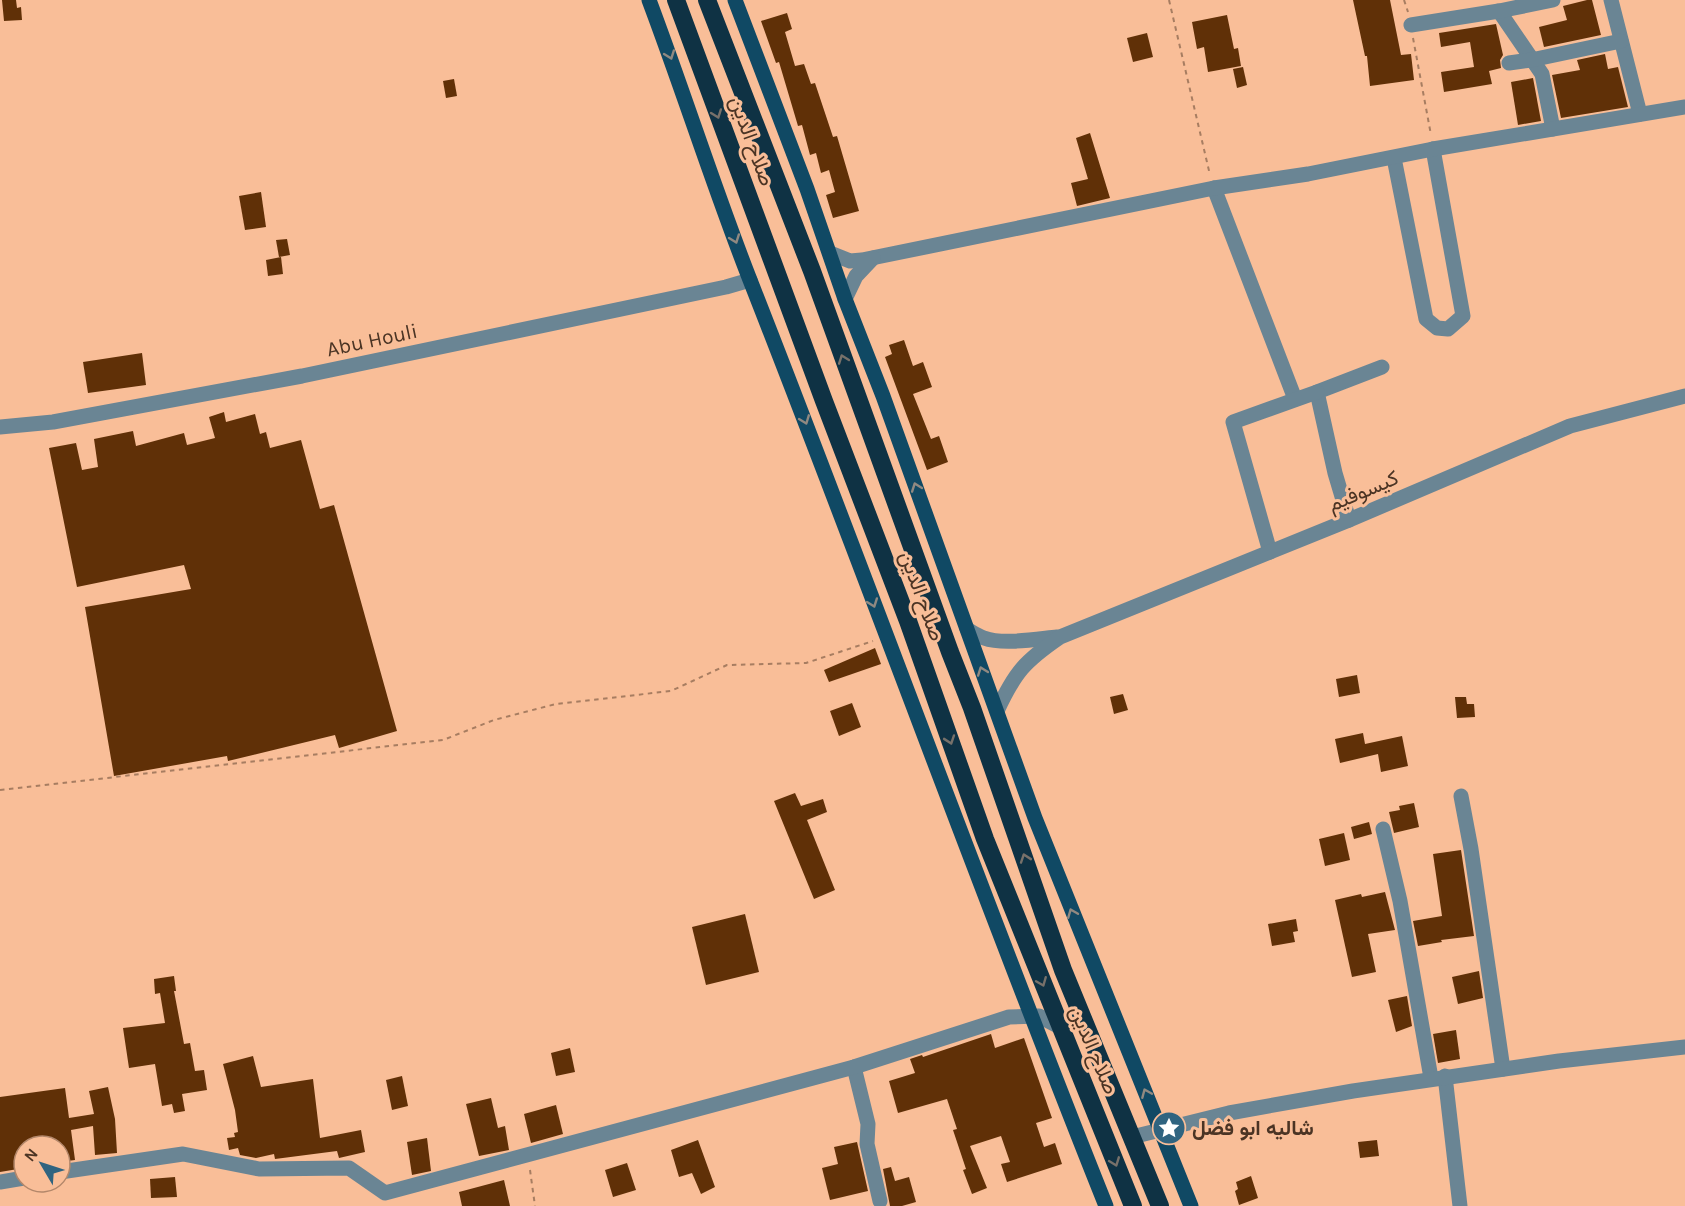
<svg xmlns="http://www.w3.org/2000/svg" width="1685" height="1206" font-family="Karla,Vazirmatn,sans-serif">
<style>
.building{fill:#603007}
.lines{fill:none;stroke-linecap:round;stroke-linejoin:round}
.path{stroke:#a77d61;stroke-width:2;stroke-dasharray:4.5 4.5;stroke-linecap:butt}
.minor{stroke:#6a8594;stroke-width:15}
.major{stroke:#104964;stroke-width:15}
.highway{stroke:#0f3244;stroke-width:18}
.oneway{stroke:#908981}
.oneway2{stroke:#78716a}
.labels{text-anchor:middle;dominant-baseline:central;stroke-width:6;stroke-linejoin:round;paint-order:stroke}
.street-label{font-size:21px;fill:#4b3424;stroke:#f9be98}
.poi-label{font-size:21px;font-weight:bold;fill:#4b3424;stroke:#f9be98;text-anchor:start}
</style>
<rect width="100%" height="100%" fill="#f9be98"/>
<g class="building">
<polygon points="2,0 16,0 17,8 21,7 22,20 4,21"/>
<polygon points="1353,0 1390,0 1401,55 1411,54 1414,80 1370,86 1367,56 1365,56"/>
<polygon points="1587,0 1592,0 1601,35 1544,47 1539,27 1567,20 1563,6"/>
<polygon points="787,13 792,29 785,32 795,66 804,64 811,84 815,83 833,137 837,136 859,211 833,218 826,195 835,192 829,170 821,173 816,153 810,155 802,125 798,126 779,62 776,63 761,21"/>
<polygon points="1227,15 1234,49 1238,48 1241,66 1208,72 1204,47 1197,49 1192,22"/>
<polygon points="1496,24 1503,55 1500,60 1501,68 1489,71 1492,84 1444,92 1441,72 1474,67 1470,42 1441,47 1439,33"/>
<polygon points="1147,33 1153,57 1133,62 1127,38"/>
<polygon points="1605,54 1608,69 1618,67 1628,107 1561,118 1552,75 1580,70 1577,60"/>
<polygon points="1243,67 1247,85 1237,88 1233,69"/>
<polygon points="1533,78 1541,121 1518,125 1511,82"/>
<polygon points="454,79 457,96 446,98 443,81"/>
<polygon points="1090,133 1110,198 1077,206 1071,183 1088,179 1076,138"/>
<polygon points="261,192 266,227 245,230 239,196"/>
<polygon points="287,239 290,255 279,257 276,240"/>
<polygon points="281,257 283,274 268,276 266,260"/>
<polygon points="904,340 913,366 923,362 932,387 913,394 931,439 939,436 948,462 927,470 885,357 892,354 889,345"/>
<polygon points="142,353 146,385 88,393 83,362"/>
<polygon points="224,412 226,422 255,414 260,434 266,432 270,448 301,440 320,509 334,505 397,731 339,748 335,735 228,761 227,756 114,776 85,607 191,589 184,565 77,587 49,448 76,443 82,470 98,467 94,439 133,431 136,446 184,433 187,445 215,438 209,417"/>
<polygon points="875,648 881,664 829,682 824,670"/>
<polygon points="1357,675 1360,693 1339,697 1336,679"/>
<polygon points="1123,694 1128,710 1114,714 1110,697"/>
<polygon points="1455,697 1466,697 1467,704 1474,704 1475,717 1457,718"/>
<polygon points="852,703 861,727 839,736 830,711"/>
<polygon points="1363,733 1365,744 1402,736 1408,766 1381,772 1378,754 1340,763 1335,739"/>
<polygon points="795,793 801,806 823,799 827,812 807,820 835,890 814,899 774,801"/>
<polygon points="1414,803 1419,827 1394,833 1389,812 1400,810 1399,806"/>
<polygon points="1369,822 1372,834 1354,839 1351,827"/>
<polygon points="1344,833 1350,860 1325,866 1319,839"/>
<polygon points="1461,850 1474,936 1441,940 1442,942 1418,946 1413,921 1442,916 1433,854"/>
<polygon points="1385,892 1395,930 1368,934 1376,972 1352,977 1335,900 1361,894 1362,897"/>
<polygon points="745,914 759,972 706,985 692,927"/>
<polygon points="1296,919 1298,931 1293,932 1295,942 1272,946 1268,924"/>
<polygon points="1479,971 1483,998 1458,1004 1452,977"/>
<polygon points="174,976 176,991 174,991 184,1044 190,1043 195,1071 204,1070 207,1090 182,1094 185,1111 174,1113 172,1104 162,1106 155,1064 129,1068 123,1028 165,1023 160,993 155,994 154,979"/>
<polygon points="1407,996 1412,1026 1396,1032 1388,1000"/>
<polygon points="1456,1030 1460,1059 1438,1063 1433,1034"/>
<polygon points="991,1034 995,1048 1024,1038 1052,1118 1036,1123 1044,1147 1055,1143 1062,1164 1007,1182 1001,1164 1010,1162 1001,1136 970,1146 987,1188 972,1194 963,1170 966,1169 953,1130 957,1129 947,1099 898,1113 889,1081 915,1073 910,1059 922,1055 923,1057"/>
<polygon points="570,1048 575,1072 556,1076 551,1053"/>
<polygon points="253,1056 261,1087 313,1079 320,1138 361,1130 365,1152 339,1158 337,1151 275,1159 274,1154 256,1158 240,1155 238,1148 229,1150 227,1138 235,1137 234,1133 238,1132 235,1110 223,1064"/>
<polygon points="402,1076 408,1106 392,1110 386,1080"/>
<polygon points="108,1087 115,1119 117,1153 95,1155 93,1126 71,1130 75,1160 60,1162 60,1146 24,1146 24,1168 0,1172 0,1097 65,1088 69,1118 94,1114 89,1091"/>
<polygon points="491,1098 498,1128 505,1126 509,1150 479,1156 466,1104"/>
<polygon points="556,1105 563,1134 531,1143 524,1114"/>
<polygon points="427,1138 431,1171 412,1175 407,1142"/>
<polygon points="698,1140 715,1187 701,1194 692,1173 679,1177 671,1150"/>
<polygon points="1377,1140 1379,1156 1360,1158 1358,1142"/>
<polygon points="857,1142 868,1191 830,1200 822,1168 838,1164 834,1147"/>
<polygon points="627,1163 636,1190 613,1197 605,1170"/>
<polygon points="891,1167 895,1181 909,1177 916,1202 902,1206 890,1206 883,1169"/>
<polygon points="1251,1176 1258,1198 1239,1205 1235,1191 1238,1189 1236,1182"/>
<polygon points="175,1177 177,1197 151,1198 150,1179"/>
<polygon points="504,1180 510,1206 462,1206 459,1192"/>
</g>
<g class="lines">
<g class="path">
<polyline points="1169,0 1210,175"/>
<polyline points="1404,0 1408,12"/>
<polyline points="1413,38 1431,135"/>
<polyline points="0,790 443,740 494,720 556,704 671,691 727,665 806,663 873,641"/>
<polyline points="530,1170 535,1206"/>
</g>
<g class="minor">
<polyline points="1611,0 1640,114"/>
<polyline points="1499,11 1542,74 1553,129"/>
<polyline points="1411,25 1499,11 1553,0"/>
<polyline points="1509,63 1531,60 1621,41"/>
<polyline points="1394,158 1426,319 1437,328 1448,329 1463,316 1433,149"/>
<polyline points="1214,188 1295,399"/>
<polyline points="830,253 850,261 862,260 1214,188 1308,174 1433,149 1685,107"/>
<polyline points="845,299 856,276 873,258"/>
<polyline points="0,427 53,422 302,376 726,287 750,280"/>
<polyline points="1349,520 1335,473 1317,392 1382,367"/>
<polyline points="1270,552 1233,422 1317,392"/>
<path d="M967,629c5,3 11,7 17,9 19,7 53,1 73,-1"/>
<path d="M997,711c18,-39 28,-50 63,-74l289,-117 221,-94 115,-30"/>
<polyline points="1461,796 1471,849 1503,1069"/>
<polyline points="1383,829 1400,901 1431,1078"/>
<polyline points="854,1067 868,1124 867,1144 880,1201"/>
<polyline points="1445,1076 1460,1206"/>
<polyline points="1132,1137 1229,1113 1353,1091 1559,1061 1685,1047"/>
<polyline points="60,1172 183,1154 259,1169 349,1168 385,1193 854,1067 1009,1017 1039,1016 1060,1027"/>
<polyline points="0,1182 24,1178"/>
</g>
<g class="major">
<path d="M649,0c35,93 65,188 101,280 121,308 233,619 356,926"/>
<polyline points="735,0 807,189 845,299 883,396 1035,818 1191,1206"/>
</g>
<g class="highway">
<polyline points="676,0 824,401 908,621 985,839 1133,1206"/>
<polyline points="707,0 812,271 950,652 972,708 1063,970 1160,1206"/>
</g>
</g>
<defs><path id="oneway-chevron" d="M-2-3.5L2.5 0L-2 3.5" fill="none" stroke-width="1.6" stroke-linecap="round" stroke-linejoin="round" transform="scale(1.5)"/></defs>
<g class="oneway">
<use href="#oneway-chevron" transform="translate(670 55) rotate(70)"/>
<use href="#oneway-chevron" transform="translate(735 239) rotate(70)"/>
<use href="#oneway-chevron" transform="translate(805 420) rotate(69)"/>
<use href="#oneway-chevron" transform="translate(916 487) rotate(-110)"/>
<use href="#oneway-chevron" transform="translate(873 603) rotate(70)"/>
<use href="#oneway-chevron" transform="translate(982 671) rotate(-110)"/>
<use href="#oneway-chevron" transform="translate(1072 913) rotate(-112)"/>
<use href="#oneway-chevron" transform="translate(1146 1093) rotate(-113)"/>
</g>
<g class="oneway2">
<use href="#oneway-chevron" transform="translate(717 114) rotate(70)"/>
<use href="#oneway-chevron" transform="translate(843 359) rotate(-110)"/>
<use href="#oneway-chevron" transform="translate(950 740) rotate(71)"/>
<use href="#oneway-chevron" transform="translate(1025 858) rotate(-109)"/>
<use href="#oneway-chevron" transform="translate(1042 982) rotate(68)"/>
<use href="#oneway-chevron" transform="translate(1115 1162) rotate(69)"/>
</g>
<defs>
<g id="sight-disc" transform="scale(1.725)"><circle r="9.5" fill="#306480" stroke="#f9be98"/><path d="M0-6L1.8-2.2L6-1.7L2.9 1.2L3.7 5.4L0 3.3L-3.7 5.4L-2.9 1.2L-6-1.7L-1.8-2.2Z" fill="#fff"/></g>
</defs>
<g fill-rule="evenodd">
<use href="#sight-disc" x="1169" y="1128"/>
</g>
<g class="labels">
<g class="street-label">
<text transform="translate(752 141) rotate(70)">صلاح الدين</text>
<text transform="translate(372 340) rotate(-12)">Abu Houli</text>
<text transform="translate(1363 491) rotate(-23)">كيسوفيم</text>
<text transform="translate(922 596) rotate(70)">صلاح الدين</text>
<text transform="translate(1094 1050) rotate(67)">صلاح الدين</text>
</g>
<g class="poi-label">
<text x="1192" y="1128">شاليه ابو فضل</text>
</g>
</g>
<g transform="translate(42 1164) rotate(309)"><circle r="28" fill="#f9be98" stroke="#b3876a" stroke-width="1.5"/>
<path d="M0-4.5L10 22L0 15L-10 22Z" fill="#306480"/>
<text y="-9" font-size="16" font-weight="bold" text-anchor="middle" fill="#4b3424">N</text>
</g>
</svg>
